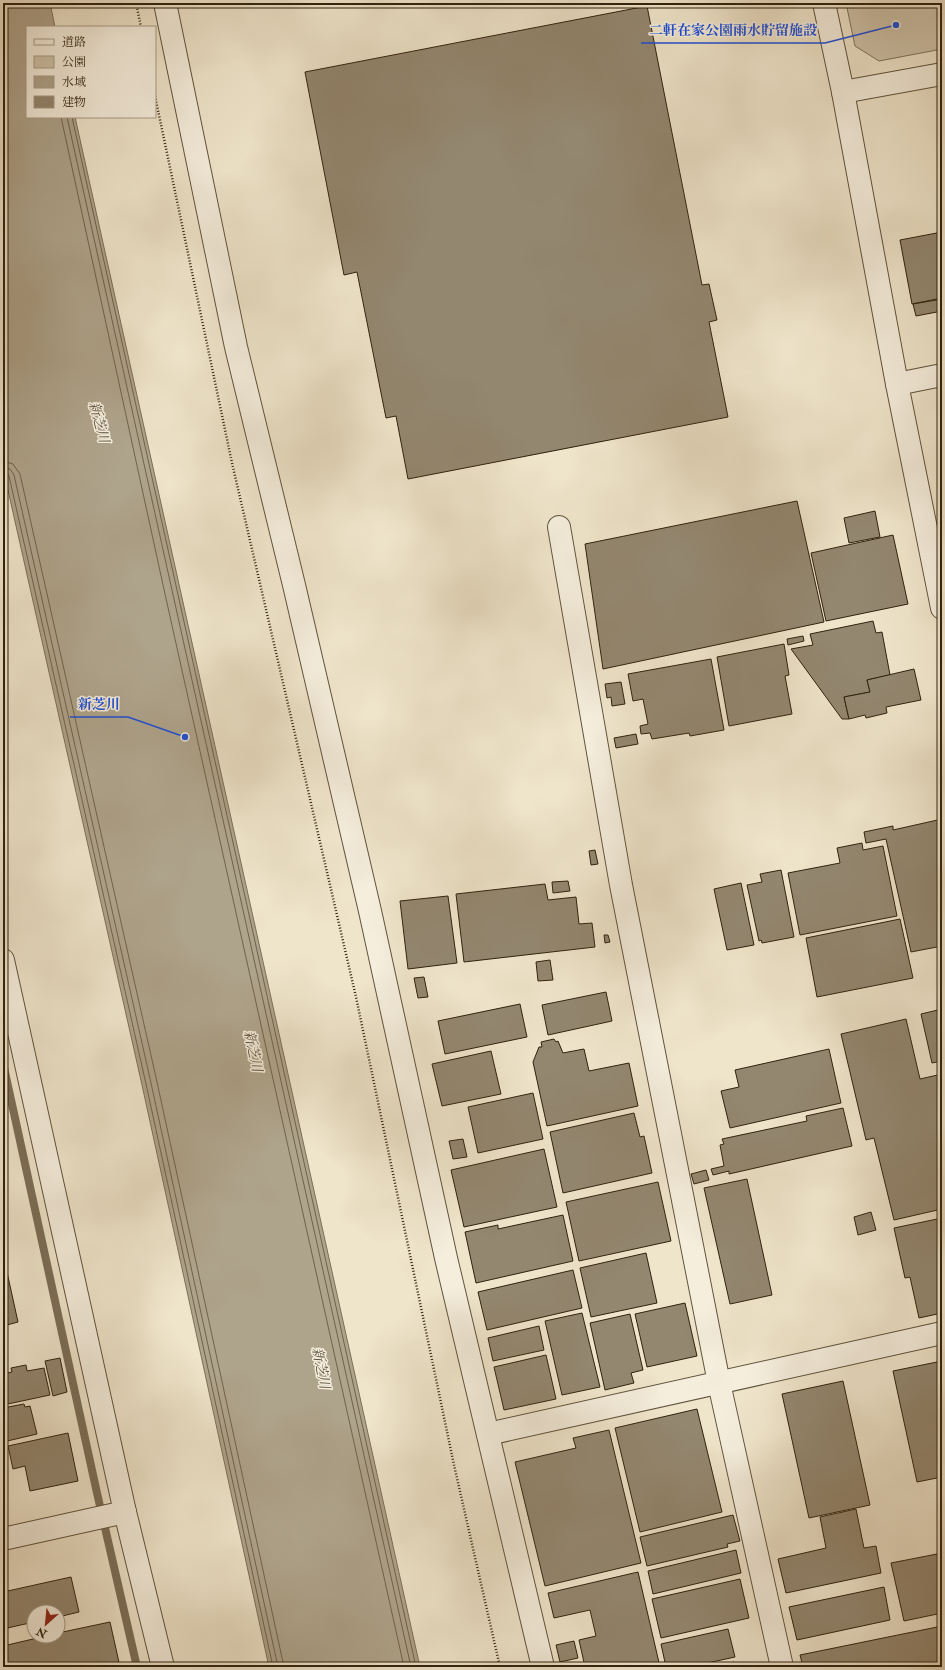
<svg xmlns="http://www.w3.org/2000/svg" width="945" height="1670" font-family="'IM FELL Double Pica','Noto Serif JP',serif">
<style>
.green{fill:#cfc4ab;stroke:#80735c}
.water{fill:#aea38b;stroke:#7c6f59}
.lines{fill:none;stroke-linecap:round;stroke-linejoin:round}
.shore{stroke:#6f624c;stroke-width:1}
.stream{stroke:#7c6f59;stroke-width:8}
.building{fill:#938770;stroke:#30220e}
.minor-casing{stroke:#60533d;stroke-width:24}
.path{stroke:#30220e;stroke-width:2.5;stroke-dasharray:1 2;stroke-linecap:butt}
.minor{stroke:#f5eedd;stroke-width:22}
.labels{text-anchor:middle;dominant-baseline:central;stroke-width:3;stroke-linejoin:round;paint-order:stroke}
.water-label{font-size:14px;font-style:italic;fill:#5c4f3a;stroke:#f5eedd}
.leader{fill:none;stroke:#1d4ed8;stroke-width:1.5}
.callout-dot{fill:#1d4ed8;stroke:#f5eedd;stroke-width:1.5}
.callout-label{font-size:14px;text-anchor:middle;font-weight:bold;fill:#1d4ed8;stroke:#f5eedd;stroke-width:3;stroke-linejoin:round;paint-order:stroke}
</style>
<rect width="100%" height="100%" fill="#efe5cb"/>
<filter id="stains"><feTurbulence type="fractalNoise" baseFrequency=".005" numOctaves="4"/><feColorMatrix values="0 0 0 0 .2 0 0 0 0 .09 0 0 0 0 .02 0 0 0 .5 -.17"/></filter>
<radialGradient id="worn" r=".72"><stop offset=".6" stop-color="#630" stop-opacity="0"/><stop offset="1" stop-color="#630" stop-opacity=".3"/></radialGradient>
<polygon class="green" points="846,3 942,3 942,49 879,61 855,46"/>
<polygon class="water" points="3,3 50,3 55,27 27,27 27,117 75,117 420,1667 269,1667 142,1085 3,468"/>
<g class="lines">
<g class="shore">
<polyline points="61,117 165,594 404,1667"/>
<polyline points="67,117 411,1667"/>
<polyline points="72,117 416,1667"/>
<polyline points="3,461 13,464 20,474 157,1082 284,1667"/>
<polyline points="3,467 10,469 14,475 151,1083 278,1667"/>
<polyline points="3,472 7,473 9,476 146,1084 273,1667"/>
</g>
<polyline class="stream" points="3,1063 97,1493 137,1667"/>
</g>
<g class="building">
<polygon points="647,6 702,285 709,284 717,320 709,322 728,417 408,479 396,416 386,418 357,272 344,275 305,72"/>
<polygon points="942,232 942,298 912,304 900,240"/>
<polygon points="942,299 942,311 916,316 913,304"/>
<polygon points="797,501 824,622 603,669 585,544"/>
<polygon points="875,511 880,537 849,543 844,518"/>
<polygon points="893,535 908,604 826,621 811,553"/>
<polygon points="873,621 876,633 882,632 890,675 867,680 870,692 844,697 849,719 842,719 791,649 813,645 810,634"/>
<polygon points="803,636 804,641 788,645 787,639"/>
<polygon points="784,644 789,675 785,676 792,714 729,726 717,657"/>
<polygon points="711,659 724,730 690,736 689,733 652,739 650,733 641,734 640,726 648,724 643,699 633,701 628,674"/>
<polygon points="914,669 921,700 886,707 887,713 866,718 865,715 849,719 844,697 870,692 867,680"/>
<polygon points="621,682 625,704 612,706 611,697 607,698 605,684"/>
<polygon points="636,734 638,744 616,748 614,738"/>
<polygon points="942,819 942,946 911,952 886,839 866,843 864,832 893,826 893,830"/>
<polygon points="862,843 863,850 883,846 897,916 800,935 788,873 840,863 837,848"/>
<polygon points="595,850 598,864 591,865 589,851"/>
<polygon points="781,870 794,937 762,943 761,940 759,941 747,885 762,882 760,874"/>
<polygon points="568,881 570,891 553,893 552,882"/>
<polygon points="741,883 754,945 727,950 714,889"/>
<polygon points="545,884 548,900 576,897 579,924 592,923 595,947 464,962 456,894"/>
<polygon points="448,896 457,963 408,969 400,901"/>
<polygon points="900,919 913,978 817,997 806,938"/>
<polygon points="604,935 608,935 610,942 605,943"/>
<polygon points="550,960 553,980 538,981 536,962"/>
<polygon points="424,977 428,997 418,998 414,978"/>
<polygon points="606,992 612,1021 548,1035 542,1005"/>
<polygon points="520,1004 527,1037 445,1054 438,1021"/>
<polygon points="942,1009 942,1061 932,1063 921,1014"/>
<polygon points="906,1019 920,1079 942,1074 942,1209 894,1220 874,1138 866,1140 841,1034"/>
<polygon points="554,1039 556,1042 558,1041 563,1053 584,1049 589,1071 629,1063 638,1106 547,1126 533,1062 539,1047 542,1047 541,1042"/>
<polygon points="829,1049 841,1103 730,1128 721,1091 739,1087 735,1070"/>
<polygon points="491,1051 501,1094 442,1106 432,1064"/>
<polygon points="533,1093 543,1139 478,1153 468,1107"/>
<polygon points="843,1108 852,1146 729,1174 729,1171 713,1175 711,1169 724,1166 720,1145 724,1144 722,1139 807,1121 806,1116"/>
<polygon points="634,1113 640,1137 644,1136 652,1173 563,1193 550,1132"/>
<polygon points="463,1139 467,1157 453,1159 449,1141"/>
<polygon points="544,1149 557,1207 464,1227 451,1170"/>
<polygon points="706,1170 709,1180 694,1184 691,1174"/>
<polygon points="747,1179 772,1295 730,1304 704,1188"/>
<polygon points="658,1182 671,1241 579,1261 566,1202"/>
<polygon points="871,1212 876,1230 858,1235 854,1217"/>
<polygon points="563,1215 573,1261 476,1283 465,1232 498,1225 498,1229"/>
<polygon points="942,1218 942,1313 919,1318 910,1277 905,1278 894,1228"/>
<polygon points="646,1253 657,1303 591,1317 580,1268"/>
<polygon points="3,1254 18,1322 3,1326"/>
<polygon points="573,1270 582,1308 487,1330 478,1292"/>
<polygon points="685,1303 697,1356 647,1367 635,1314"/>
<polygon points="582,1313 600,1387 562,1395 545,1321"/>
<polygon points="630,1314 643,1370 631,1373 634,1383 605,1390 590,1323"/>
<polygon points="539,1326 544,1350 493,1361 488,1338"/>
<polygon points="546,1355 556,1399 504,1410 494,1367"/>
<polygon points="60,1358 67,1392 53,1396 45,1361"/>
<polygon points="942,1361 942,1477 917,1482 893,1371"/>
<polygon points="26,1365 27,1371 44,1368 50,1395 3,1405 3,1374 12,1372 11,1368"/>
<polygon points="843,1381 870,1505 809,1518 782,1394"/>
<polygon points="24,1404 25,1407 30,1406 37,1434 3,1442 3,1408"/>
<polygon points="697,1409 722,1512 640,1532 615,1428"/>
<polygon points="609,1430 641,1563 545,1586 515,1462 576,1448 573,1438"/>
<polygon points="68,1433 78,1481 30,1491 25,1466 13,1469 8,1446"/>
<polygon points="856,1509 864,1548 876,1546 881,1573 786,1593 778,1559 826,1548 820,1517"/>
<polygon points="733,1515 740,1541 727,1544 728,1547 647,1566 640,1537"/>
<polygon points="736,1550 741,1573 653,1594 648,1571"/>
<polygon points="942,1553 942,1613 904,1621 891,1563"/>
<polygon points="638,1572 660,1667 585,1667 579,1640 596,1636 590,1610 554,1618 548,1593"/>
<polygon points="71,1577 79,1612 58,1617 58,1612 34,1612 34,1622 3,1629 3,1592"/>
<polygon points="740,1579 749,1618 661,1638 652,1599"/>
<polygon points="884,1587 890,1620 797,1640 789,1607"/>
<polygon points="110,1622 120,1667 3,1667 3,1646 46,1636 58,1636 58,1633"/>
<polygon points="942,1626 942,1667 803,1667 800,1655"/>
<polygon points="728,1629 735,1657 689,1667 666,1667 661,1644"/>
<polygon points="574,1641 578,1658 560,1662 556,1645"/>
<polygon points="734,1662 735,1667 712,1667"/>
</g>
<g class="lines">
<g class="minor-casing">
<g id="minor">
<polyline points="165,3 236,347 294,585 370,911 446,1258 543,1667"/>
<polyline points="824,3 843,92 897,384 942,608"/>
<polyline points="843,92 942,74"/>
<polyline points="897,384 942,375"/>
<polyline points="559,527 621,885 719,1383 782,1667"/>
<polyline points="3,960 125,1512 163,1667"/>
<polyline points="488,1434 942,1333"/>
<polyline points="3,1539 125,1512"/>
</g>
</g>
<g class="path">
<polyline points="136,3 141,27"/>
<polyline points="155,96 232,463 356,997 454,1465 500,1667"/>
</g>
<use href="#minor" class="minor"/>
</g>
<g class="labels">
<g class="water-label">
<text transform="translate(99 422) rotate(75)">新芝川</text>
<text transform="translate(253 1051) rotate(78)">新芝川</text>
<text transform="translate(321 1368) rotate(79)">新芝川</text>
</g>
</g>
<path class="leader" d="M896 25L825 43H641M185 737L128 717H70"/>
<g class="callout-dot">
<circle cx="896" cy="25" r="4"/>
<circle cx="185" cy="737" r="4"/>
</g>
<g class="callout-label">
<text x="733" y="35">二軒在家公園雨水貯留施設</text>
<text x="99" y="709">新芝川</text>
</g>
<rect width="945" height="1670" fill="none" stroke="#efe5cb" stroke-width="16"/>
<rect x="4" y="4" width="937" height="1662" fill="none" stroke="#30220e" stroke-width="2"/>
<rect x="8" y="8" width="929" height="1654" fill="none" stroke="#30220e"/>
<rect x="26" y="26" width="130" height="92" fill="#f5eedd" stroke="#a69c8a"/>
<rect x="34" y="39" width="20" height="6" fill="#f5eedd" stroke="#a69c8a"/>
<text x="62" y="46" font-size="12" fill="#30220e">道路</text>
<rect x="34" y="56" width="20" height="12" fill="#cfc4ab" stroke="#a69c8a"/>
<text x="62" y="66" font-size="12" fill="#30220e">公園</text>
<rect x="34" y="76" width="20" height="12" fill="#aea38b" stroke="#a69c8a"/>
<text x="62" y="86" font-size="12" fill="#30220e">水域</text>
<rect x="34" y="96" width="20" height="12" fill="#938770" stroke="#a69c8a"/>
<text x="62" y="106" font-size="12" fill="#30220e">建物</text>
<g transform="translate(46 1624) rotate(207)"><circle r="19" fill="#f5eedd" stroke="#a69c8a"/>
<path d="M0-3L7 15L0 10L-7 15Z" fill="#8f2418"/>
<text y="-6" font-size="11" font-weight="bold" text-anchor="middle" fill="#30220e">N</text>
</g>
<rect width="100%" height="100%" filter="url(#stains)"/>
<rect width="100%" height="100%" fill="url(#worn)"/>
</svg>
